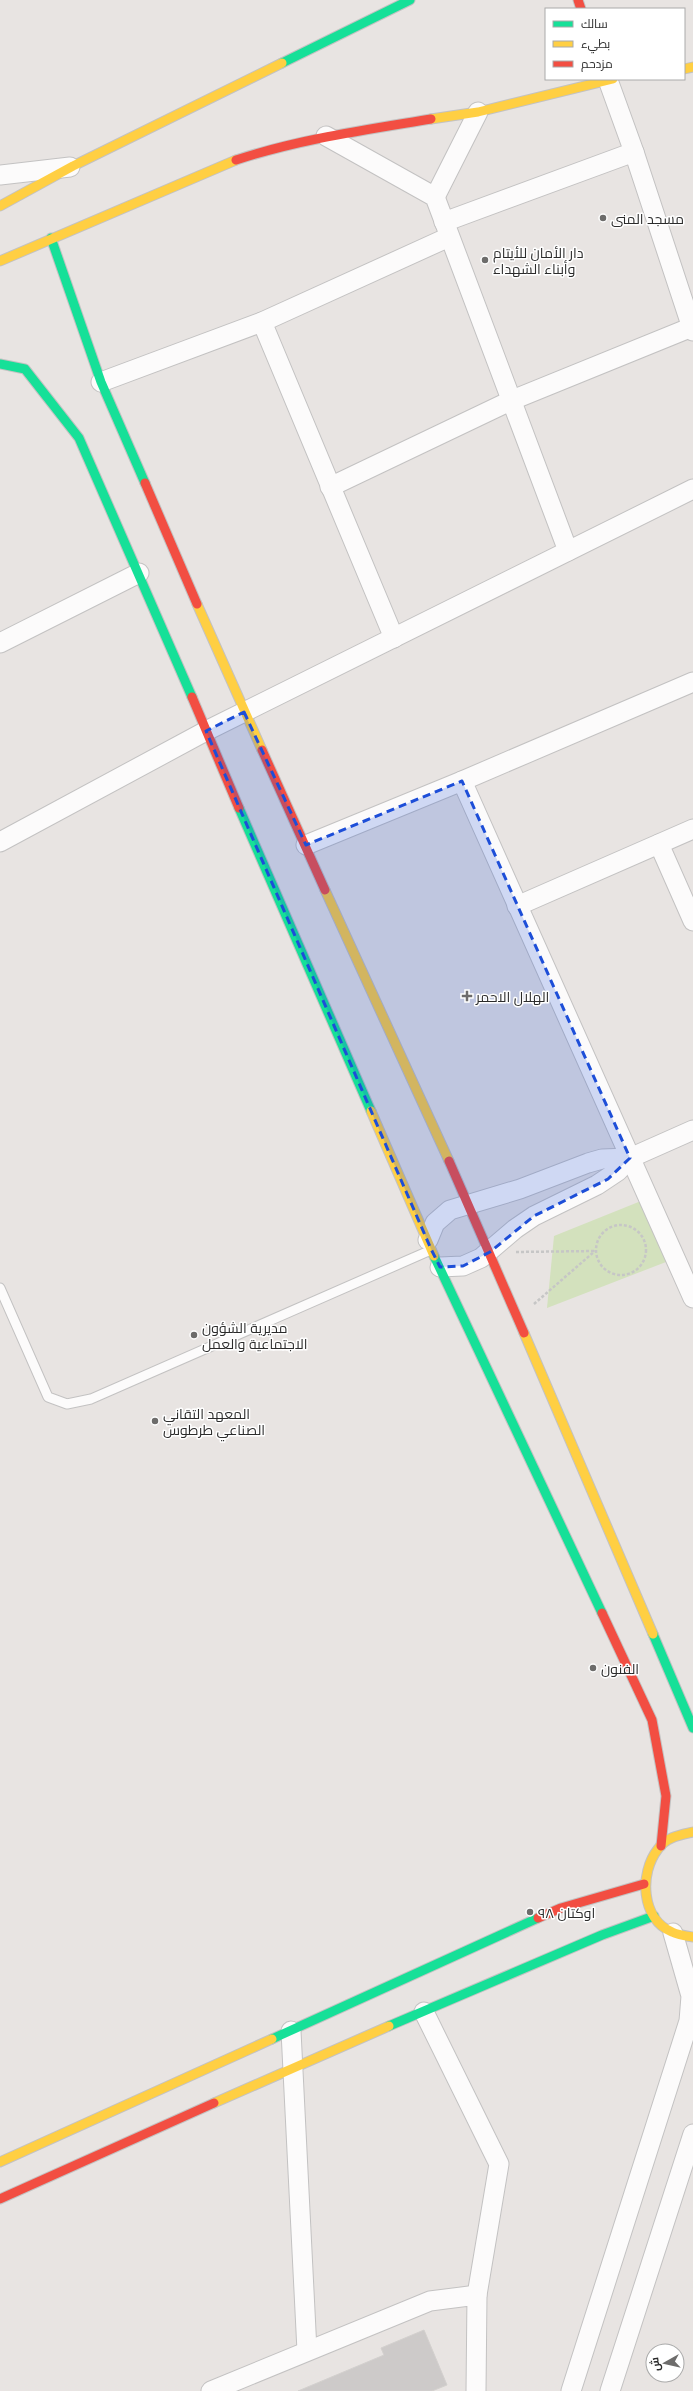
<svg xmlns="http://www.w3.org/2000/svg" width="693" height="2391" font-family="'Golos Text',Cairo,sans-serif">
<style>
.green{fill:#d3e1bd}
.building{fill:#cdcac9;stroke:#d3d0ce}
.lines{fill:none;stroke-linecap:round;stroke-linejoin:round}
.lane-casing{stroke:#c3c2c2;stroke-width:11}
.street-casing{stroke:#c3c2c2;stroke-width:21}
.fast-casing{stroke:#c3c2c2;stroke-width:11}
.slow-casing{stroke:#c3c2c2;stroke-width:11}
.jam-casing{stroke:#c3c2c2;stroke-width:11}
.path{stroke:#c6c6c6;stroke-width:2.5;stroke-dasharray:3 2;stroke-linecap:butt}
.lane{stroke:#fcfbfb;stroke-width:9}
.street{stroke:#fcfbfb;stroke-width:19}
.fast{stroke:#16e098;stroke-width:9}
.slow{stroke:#ffcf43;stroke-width:9}
.jam{stroke:#f24e42;stroke-width:9}
.marked{fill:#1d4ed8;fill-opacity:0.2;stroke:#1d4ed8;stroke-width:3;stroke-dasharray:8 5;stroke-linejoin:round}
.poi-dot{fill:#6d6c6b;stroke:#fff;stroke-width:1.5}
.labels{text-anchor:middle;dominant-baseline:central;stroke-width:3;stroke-linejoin:round;paint-order:stroke}
.poi-label{font-size:14px;fill:#2b2b2b;stroke:#fff;text-anchor:start}
</style>
<rect width="100%" height="100%" fill="#e8e4e2"/>
<polygon class="green" points="641,1201 666,1262 547,1308 554,1236"/>
<polygon class="building" points="424,2330 447,2385 432,2391 298,2391 384,2355 381,2348"/>
<g class="lines">
<g class="lane-casing">
<polyline id="lane" points="0,1288 48,1397 67,1404 91,1399 431,1250"/>
</g>
<g class="street-casing">
<g id="street">
<polyline points="608,80 634,152 693,331"/>
<polyline points="326,136 435,197 568,551"/>
<polyline points="0,175 70,167"/>
<polyline points="435,197 478,112"/>
<polyline points="444,222 634,152"/>
<polyline points="262,322 394,638"/>
<polyline points="101,382 262,322 449,237"/>
<polyline points="330,487 510,401 692,327"/>
<polyline points="0,643 139,573"/>
<polyline points="462,781 693,1298"/>
<polyline points="0,842 206,731 693,489"/>
<polyline points="659,844 693,921"/>
<polyline points="306,845 462,781 693,682"/>
<polyline points="517,906 693,829"/>
<polyline points="428,1240 435,1223 450,1210 520,1189 588,1163 602,1159 630,1158 693,1130"/>
<polyline points="440,1267 463,1266 481,1258 515,1229 534,1216 597,1185 618,1171 630,1158"/>
<polyline points="424,2012 499,2164 477,2295"/>
<polyline points="291,2031 307,2351"/>
<polyline points="211,2391 430,2301 477,2295 476,2391"/>
<polyline points="571,2391 689,2021 691,1996 673,1933"/>
<polyline points="610,2391 693,2134"/>
</g>
</g>
<g class="fast-casing">
<g id="fast">
<polyline points="282,63 410,0"/>
<polyline points="51,238 101,382 145,483"/>
<polyline points="0,364 25,369 79,438 192,697"/>
<polyline points="239,808 371,1111"/>
<polyline points="434,1256 602,1613"/>
<polyline points="653,1634 693,1728"/>
<polyline points="389,2026 602,1935 654,1916"/>
<polyline points="272,2039 538,1918"/>
</g>
</g>
<g class="slow-casing">
<g id="slow">
<polyline points="684,69 693,67"/>
<polyline points="431,119 478,112 613,79"/>
<polyline points="0,206 73,166 282,63"/>
<polyline points="0,261 236,160"/>
<polyline points="197,604 262,750"/>
<polyline points="325,890 449,1161"/>
<polyline points="371,1111 434,1256"/>
<polyline points="524,1333 653,1634"/>
<path d="M693,1832c-13,3 -27,5 -35,17 -19,24 -17,70 14,83 6,3 14,4 21,5"/>
<polyline points="214,2103 389,2026"/>
<polyline points="0,2162 272,2039"/>
</g>
</g>
<g class="jam-casing">
<g id="jam">
<polyline points="578,0 581,9"/>
<path d="M236,160c64,-21 129,-30 195,-41"/>
<polyline points="145,483 197,604"/>
<polyline points="192,697 239,808"/>
<polyline points="262,750 325,890"/>
<polyline points="449,1161 524,1333"/>
<polyline points="602,1613 652,1720 666,1796 661,1846"/>
<polyline points="538,1918 561,1908 644,1884"/>
<polyline points="0,2199 214,2103"/>
</g>
</g>
<g class="path">
<circle cx="621" cy="1250" r="25"/>
<polyline points="516,1252 595,1251"/>
<polyline points="534,1304 595,1251"/>
</g>
<use href="#lane" class="lane"/>
<use href="#street" class="street"/>
<use href="#fast" class="fast"/>
<use href="#slow" class="slow"/>
<use href="#jam" class="jam"/>
</g>
<path class="marked" d="M244,712l62,133 156,-64 168,377 -22,21 -74,37 -44,36 -27,14 -23,1 -9,-18 -225,-518z"/>
<g class="poi-dot">
<circle cx="603" cy="218" r="4"/>
<circle cx="485" cy="260" r="4"/>
<path d="M465 990h4v4h4v4h-4v4h-4v-4h-4v-4h4z"/>
<circle cx="194" cy="1335" r="4"/>
<circle cx="155" cy="1421" r="4"/>
<circle cx="593" cy="1668" r="4"/>
<circle cx="530" cy="1912" r="4"/>
</g>
<g class="labels">
<g class="poi-label">
<text x="611" y="218">مسجد المنى</text>
<text x="493" y="252">دار الأمان للأيتام<tspan x="493" dy="16">وأبناء الشهداء</tspan></text>
<text x="476" y="996">الهلال الاحمر</text>
<text x="202" y="1327">مديرية الشؤون<tspan x="202" dy="16">الاجتماعية والعمل</tspan></text>
<text x="163" y="1413">المعهد التقاني<tspan x="163" dy="16">الصناعي طرطوس</tspan></text>
<text x="601" y="1668">الفنون</text>
<text x="538" y="1912">اوكتان ٩٨</text>
</g>
</g>
<rect x="545" y="8" width="140" height="72" fill="#ffffff" stroke="#aaaaaa"/>
<rect x="553" y="21" width="20" height="6" fill="#16e098" stroke="#aaaaaa"/>
<text x="581" y="28" font-size="12" fill="#2b2b2b">سالك</text>
<rect x="553" y="41" width="20" height="6" fill="#ffcf43" stroke="#aaaaaa"/>
<text x="581" y="48" font-size="12" fill="#2b2b2b">بطيء</text>
<rect x="553" y="61" width="20" height="6" fill="#f24e42" stroke="#aaaaaa"/>
<text x="581" y="68" font-size="12" fill="#2b2b2b">مزدحم</text>
<g transform="translate(665 2363) rotate(262)"><circle r="19" fill="#ffffff" stroke="#aaaaaa"/>
<path d="M0-3L7 15L0 10L-7 15Z" fill="#6d6c6b"/>
<text y="-6" font-size="11" font-weight="bold" text-anchor="middle" fill="#2b2b2b">ش</text>
</g>
</svg>
